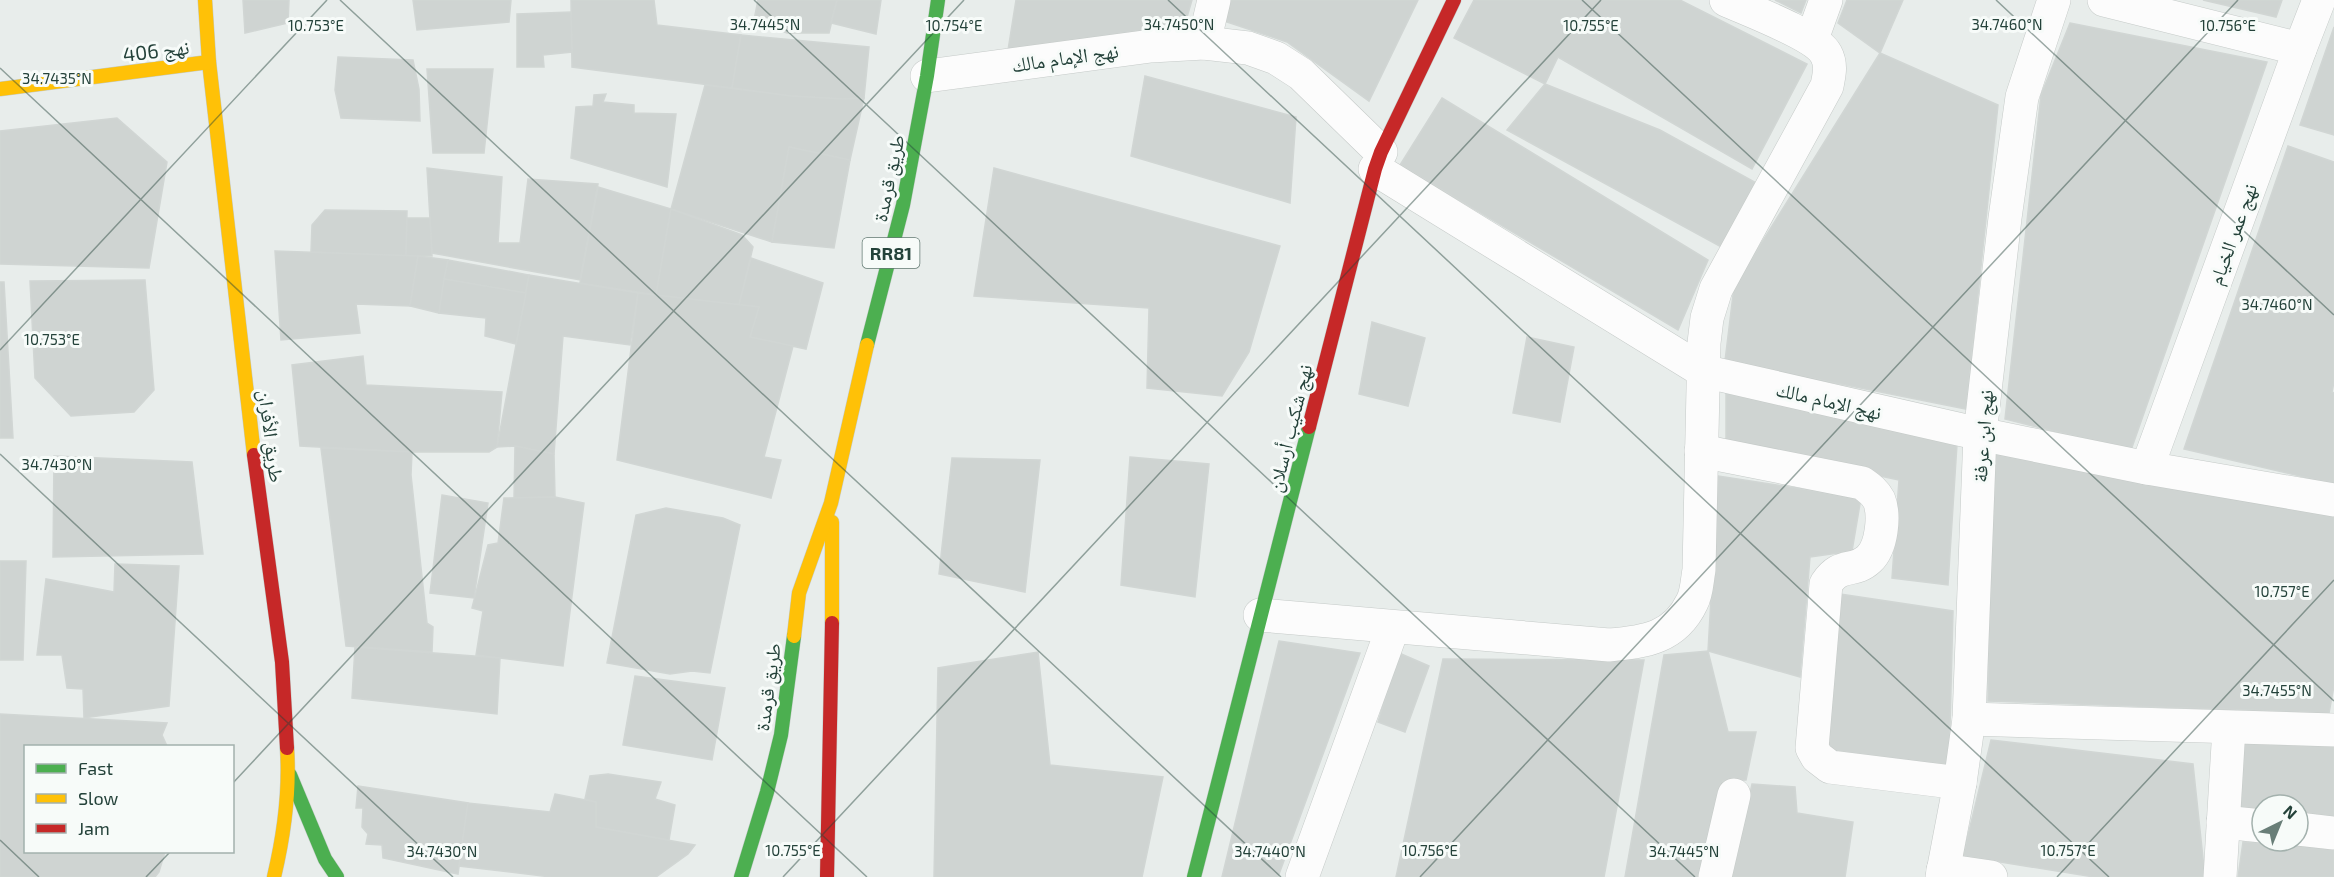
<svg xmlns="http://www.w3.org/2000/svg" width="2334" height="877" font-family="'Exo 2','Noto Naskh Arabic',sans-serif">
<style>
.building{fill:#cfd4d2;stroke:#d1d6d4;stroke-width:1.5}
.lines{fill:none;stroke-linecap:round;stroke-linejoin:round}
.street-casing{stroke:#c5cac8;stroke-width:34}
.fast-casing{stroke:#c3cbc8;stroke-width:15}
.slow-casing{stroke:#c3cbc8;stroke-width:15}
.jam-casing{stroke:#c3cbc8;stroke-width:15}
.street{stroke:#fcfcfc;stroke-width:33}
.fast{stroke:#4caf50;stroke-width:14}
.slow{stroke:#ffc107;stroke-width:14}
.jam{stroke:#c62828;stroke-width:14}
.ticks{fill:none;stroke:#24423a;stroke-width:1.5;stroke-opacity:0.45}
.labels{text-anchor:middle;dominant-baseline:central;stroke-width:6;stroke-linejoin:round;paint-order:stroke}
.shield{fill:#f7fbf9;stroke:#637a73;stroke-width:1.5}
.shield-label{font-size:18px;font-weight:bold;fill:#24423a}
.street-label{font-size:20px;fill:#24423a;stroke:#f7fbf9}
.ticks-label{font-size:15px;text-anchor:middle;fill:#24423a;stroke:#f7fbf9;stroke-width:6;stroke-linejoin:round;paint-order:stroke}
</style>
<rect width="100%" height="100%" fill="#e8edeb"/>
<g class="building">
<polygon points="243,0 289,0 288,23 245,33"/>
<polygon points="413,0 511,0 509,22 417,30"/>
<polygon points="571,0 654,0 657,25 741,35 732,88 572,67"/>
<polygon points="758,0 837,0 829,33 787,33 754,20"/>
<polygon points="837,0 881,0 876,34 831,23"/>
<polygon points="1016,0 1192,0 1185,24 1008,50"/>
<polygon points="1230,0 1418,0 1369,101 1287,42 1224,21"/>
<polygon points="1474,0 1680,0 1807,64 1752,169 1558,57 1545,84 1454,38"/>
<polygon points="1775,0 1806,0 1801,13"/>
<polygon points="1847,0 1903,0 1880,53 1838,23"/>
<polygon points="2203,0 2282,0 2276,17"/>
<polygon points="571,12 572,52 543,55 544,67 517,67 517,14"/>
<polygon points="2070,23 2267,62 2131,450 2005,419 2041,95"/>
<polygon points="2334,27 2334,135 2300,125"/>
<polygon points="741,35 869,47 864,98 843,99 791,96 732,88"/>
<polygon points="1880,53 1998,105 1966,409 1725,361 1734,287"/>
<polygon points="338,57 413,60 419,89 420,121 341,118 335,90"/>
<polygon points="427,69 493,69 484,153 433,153"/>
<polygon points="1145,76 1296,117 1290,203 1131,156"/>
<polygon points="1545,84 1660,130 1760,185 1725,249 1507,130"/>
<polygon points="705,85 791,96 843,99 864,98 850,160 789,147 772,242 671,209"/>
<polygon points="606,94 603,102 634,105 634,113 676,114 667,187 571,158 576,107 593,106 594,95"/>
<polygon points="1442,98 1708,260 1678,330 1400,165"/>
<polygon points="117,118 167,162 149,268 0,264 0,131"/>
<polygon points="2288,146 2334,162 2334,382 2332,392 2334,393 2334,484 2184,449"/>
<polygon points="789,147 850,160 834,248 772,242"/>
<polygon points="427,168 502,177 498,243 520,243 528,179 598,184 580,280 432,253"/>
<polygon points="994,168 1280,246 1249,352 1222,396 1147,388 1149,308 974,296"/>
<polygon points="598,187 671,209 656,295 580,283"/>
<polygon points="671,209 742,235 753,247 739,305 656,295"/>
<polygon points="325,210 407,211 406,256 311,252 312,225"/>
<polygon points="407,218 430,218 432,256 406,256"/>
<polygon points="275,251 418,256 410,306 356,304 360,333 281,340"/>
<polygon points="418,256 448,260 439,313 410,306"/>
<polygon points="751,258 823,283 806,349 750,337 759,307 739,305"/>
<polygon points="448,260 529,275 526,293 444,279"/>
<polygon points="529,275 638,293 630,345 563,336 554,454 515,446 497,447"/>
<polygon points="444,279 526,293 516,344 485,336 486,318 439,313"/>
<polygon points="145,280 154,390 134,412 71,416 35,378 30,281"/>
<polygon points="0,282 4,282 13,438 0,438"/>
<polygon points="638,293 759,307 750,337 793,346 764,457 781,460 771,498 617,460"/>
<polygon points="1372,322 1425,338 1408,406 1359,394"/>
<polygon points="1527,337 1574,347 1560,422 1513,413"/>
<polygon points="363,356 366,385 502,392 497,447 489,452 412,452 300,446 292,365"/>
<polygon points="1726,392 1957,444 1948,585 1892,578 1899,480 1726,443"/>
<polygon points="515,446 554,454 555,497 514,498"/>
<polygon points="321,448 412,452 411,475 427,623 433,627 432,652 346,646"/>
<polygon points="1990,452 2334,516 2334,686 2329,713 1988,701"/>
<polygon points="54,456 192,462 203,554 53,557"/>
<polygon points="1130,457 1209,464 1195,597 1121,585"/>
<polygon points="952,458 1040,460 1025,592 939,574"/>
<polygon points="1718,476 1861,498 1852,551 1810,557 1800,677 1708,651"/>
<polygon points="442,495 488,503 474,598 430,593"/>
<polygon points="555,497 584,503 563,666 476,655 483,611 472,608 488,545 498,543 504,498"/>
<polygon points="666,508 723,518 740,525 710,673 692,671 670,674 607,663 636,515"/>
<polygon points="0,561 26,561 23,660 0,660"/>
<polygon points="115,564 179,566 169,706 84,718 83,689 67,688 62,655 37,655 46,579 114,592"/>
<polygon points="1840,594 1953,611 1949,765 1827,751"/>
<polygon points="1279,641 1360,653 1278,877 1222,877"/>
<polygon points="355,647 500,658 497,714 352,698"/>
<polygon points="1708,651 1728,732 1756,732 1746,780 1723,781 1699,877 1625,877 1664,655"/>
<polygon points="1038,652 1050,765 1163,777 1142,877 934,877 938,668"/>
<polygon points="1399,653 1429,666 1405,732 1378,722"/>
<polygon points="1443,659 1644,660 1604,877 1396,877"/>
<polygon points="635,676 725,688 712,760 623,745"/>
<polygon points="0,714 167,723 162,735 167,746 26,746 26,852 165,852 159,872 155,877 0,877"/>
<polygon points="2242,739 2334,745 2334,826 2298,821 2298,805 2262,805 2262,815 2240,812"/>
<polygon points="1991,740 2193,764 2205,877 2094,877 1963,856"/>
<polygon points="608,774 661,782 655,799 675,805 669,840 596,827 596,802 585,799 590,776"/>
<polygon points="1752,784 1795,787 1797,813 1853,822 1845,877 1732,877"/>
<polygon points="358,786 468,803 458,874 383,858 382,845 366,844 368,834 362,827 363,808 356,808"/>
<polygon points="555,794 596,802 596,827 695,845 688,854 656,877 551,877 459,866 468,803 550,812"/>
<polygon points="2243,842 2334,847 2334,877 2238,877"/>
</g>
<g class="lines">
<g class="street-casing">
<g id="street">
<polyline points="2104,0 2300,49"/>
<polyline points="1812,39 1826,0"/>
<polyline points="1204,43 1214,0"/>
<polyline points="927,76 1151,46 1204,43 1248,48 1276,58 1301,74 1381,152"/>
<polyline points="1375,169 1703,371 1980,434 2147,468 2334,500"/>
<path d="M1701,451l161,32c7,5 13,9 17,17 6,15 3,47 -10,59 -16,15 -28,2 -43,25l-14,164 5,9 13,10 130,16"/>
<polyline points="2147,468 2300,49 2319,0"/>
<path d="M1260,615l349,30c36,-3 66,-7 83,-43 5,-9 5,-22 7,-32l5,-227 3,-25 9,-29 111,-203c2,-11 5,-21 -1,-32 -10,-19 -78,-44 -100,-54"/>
<polyline points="1969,719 2334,730"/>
<polyline points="2223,822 2262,826"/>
<polyline points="2298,829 2334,833"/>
<polyline points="1943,870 1991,877"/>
<polyline points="1302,877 1393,627"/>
<polyline points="1715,877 1734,795"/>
<polyline points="1942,877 1960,783 1969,719 1980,434 2005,218 2022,97 2054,0"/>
<polyline points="2220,877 2229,728"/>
</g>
</g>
<g class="fast-casing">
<g id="fast">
<polyline points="867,345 903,205 927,76 938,0"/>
<polyline points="290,775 325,859 337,877"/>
<polyline points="741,877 767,792 781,735 794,636"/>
<polyline points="1194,877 1309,427"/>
</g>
</g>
<g class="slow-casing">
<g id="slow">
<polyline points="205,0 209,62 254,455"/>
<polyline points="0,89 209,62"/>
<polyline points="832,522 832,623"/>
<polyline points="794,636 799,593 831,503 867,345"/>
<path d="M274,877c10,-42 16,-85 13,-129"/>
</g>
</g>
<g class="jam-casing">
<g id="jam">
<polyline points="1309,427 1375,169 1381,152 1454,0"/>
<polyline points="254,455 282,662 287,748"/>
<polyline points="827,877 832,623"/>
</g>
</g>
<use href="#street" class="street"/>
<use href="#fast" class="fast"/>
<use href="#slow" class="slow"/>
<use href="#jam" class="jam"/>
</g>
<path class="ticks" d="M340,0l941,877M754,0l941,877M1168,0l941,877M1582,0l752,701M1996,0l338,315M0,68l867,809M0,350l327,-350M0,454l453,423M232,784l732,-784M0,840l39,37M146,877l24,-25M783,877l818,-877M1420,877l818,-877M2057,877l277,-297"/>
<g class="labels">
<rect class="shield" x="862.5" y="238" width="57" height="30" rx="4.5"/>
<g class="shield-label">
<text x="891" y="253">RR81</text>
</g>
<g class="street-label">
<text transform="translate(156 50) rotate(-7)">نهج 406</text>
<text transform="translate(1065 57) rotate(-8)">نهج الإمام مالك</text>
<text transform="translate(888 178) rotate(-78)">طريق قرمدة</text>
<text transform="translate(2232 234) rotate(-70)">نهج عمر الخيام</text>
<text transform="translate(1829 400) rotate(13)">نهج الإمام مالك</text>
<text transform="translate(1289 428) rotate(-76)">نهج شكيب أرسلان</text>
<text transform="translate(272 436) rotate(83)">طريق الأفران</text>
<text transform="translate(1982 436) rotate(-86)">نهج ابن عرفة</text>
<text transform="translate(767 687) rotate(-82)">طريق قرمدة</text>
</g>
</g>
<g class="ticks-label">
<text x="2007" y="30">34.7460°N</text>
<text x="765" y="30">34.7445°N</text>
<text x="1179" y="30">34.7450°N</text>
<text x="316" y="31">10.753°E</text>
<text x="954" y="31">10.754°E</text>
<text x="1591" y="31">10.755°E</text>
<text x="2228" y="31">10.756°E</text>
<text x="57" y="84">34.7435°N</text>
<text x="2277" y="310">34.7460°N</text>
<text x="52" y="345">10.753°E</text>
<text x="57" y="470">34.7430°N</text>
<text x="2282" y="597">10.757°E</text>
<text x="2277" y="696">34.7455°N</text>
<text x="793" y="856">10.755°E</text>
<text x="1430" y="856">10.756°E</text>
<text x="2068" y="856">10.757°E</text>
<text x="442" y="857">34.7430°N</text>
<text x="1270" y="857">34.7440°N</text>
<text x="1684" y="857">34.7445°N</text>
</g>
<rect x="24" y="745" width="210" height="108" fill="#f7fbf9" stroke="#a3b1ad" stroke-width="1.5"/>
<rect x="36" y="764" width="30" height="9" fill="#4caf50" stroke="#a3b1ad" stroke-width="1.5"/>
<text x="78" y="775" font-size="18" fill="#24423a">Fast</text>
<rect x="36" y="794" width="30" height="9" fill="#ffc107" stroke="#a3b1ad" stroke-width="1.5"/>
<text x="78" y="805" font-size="18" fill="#24423a">Slow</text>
<rect x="36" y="824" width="30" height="9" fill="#c62828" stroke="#a3b1ad" stroke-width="1.5"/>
<text x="78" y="835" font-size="18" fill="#24423a">Jam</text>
<g transform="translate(2280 823) rotate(43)"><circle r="28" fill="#f7fbf9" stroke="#a3b1ad" stroke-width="1.5"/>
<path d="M0-4.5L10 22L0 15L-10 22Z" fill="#697e78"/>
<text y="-9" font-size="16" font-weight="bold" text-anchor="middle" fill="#24423a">N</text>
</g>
</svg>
